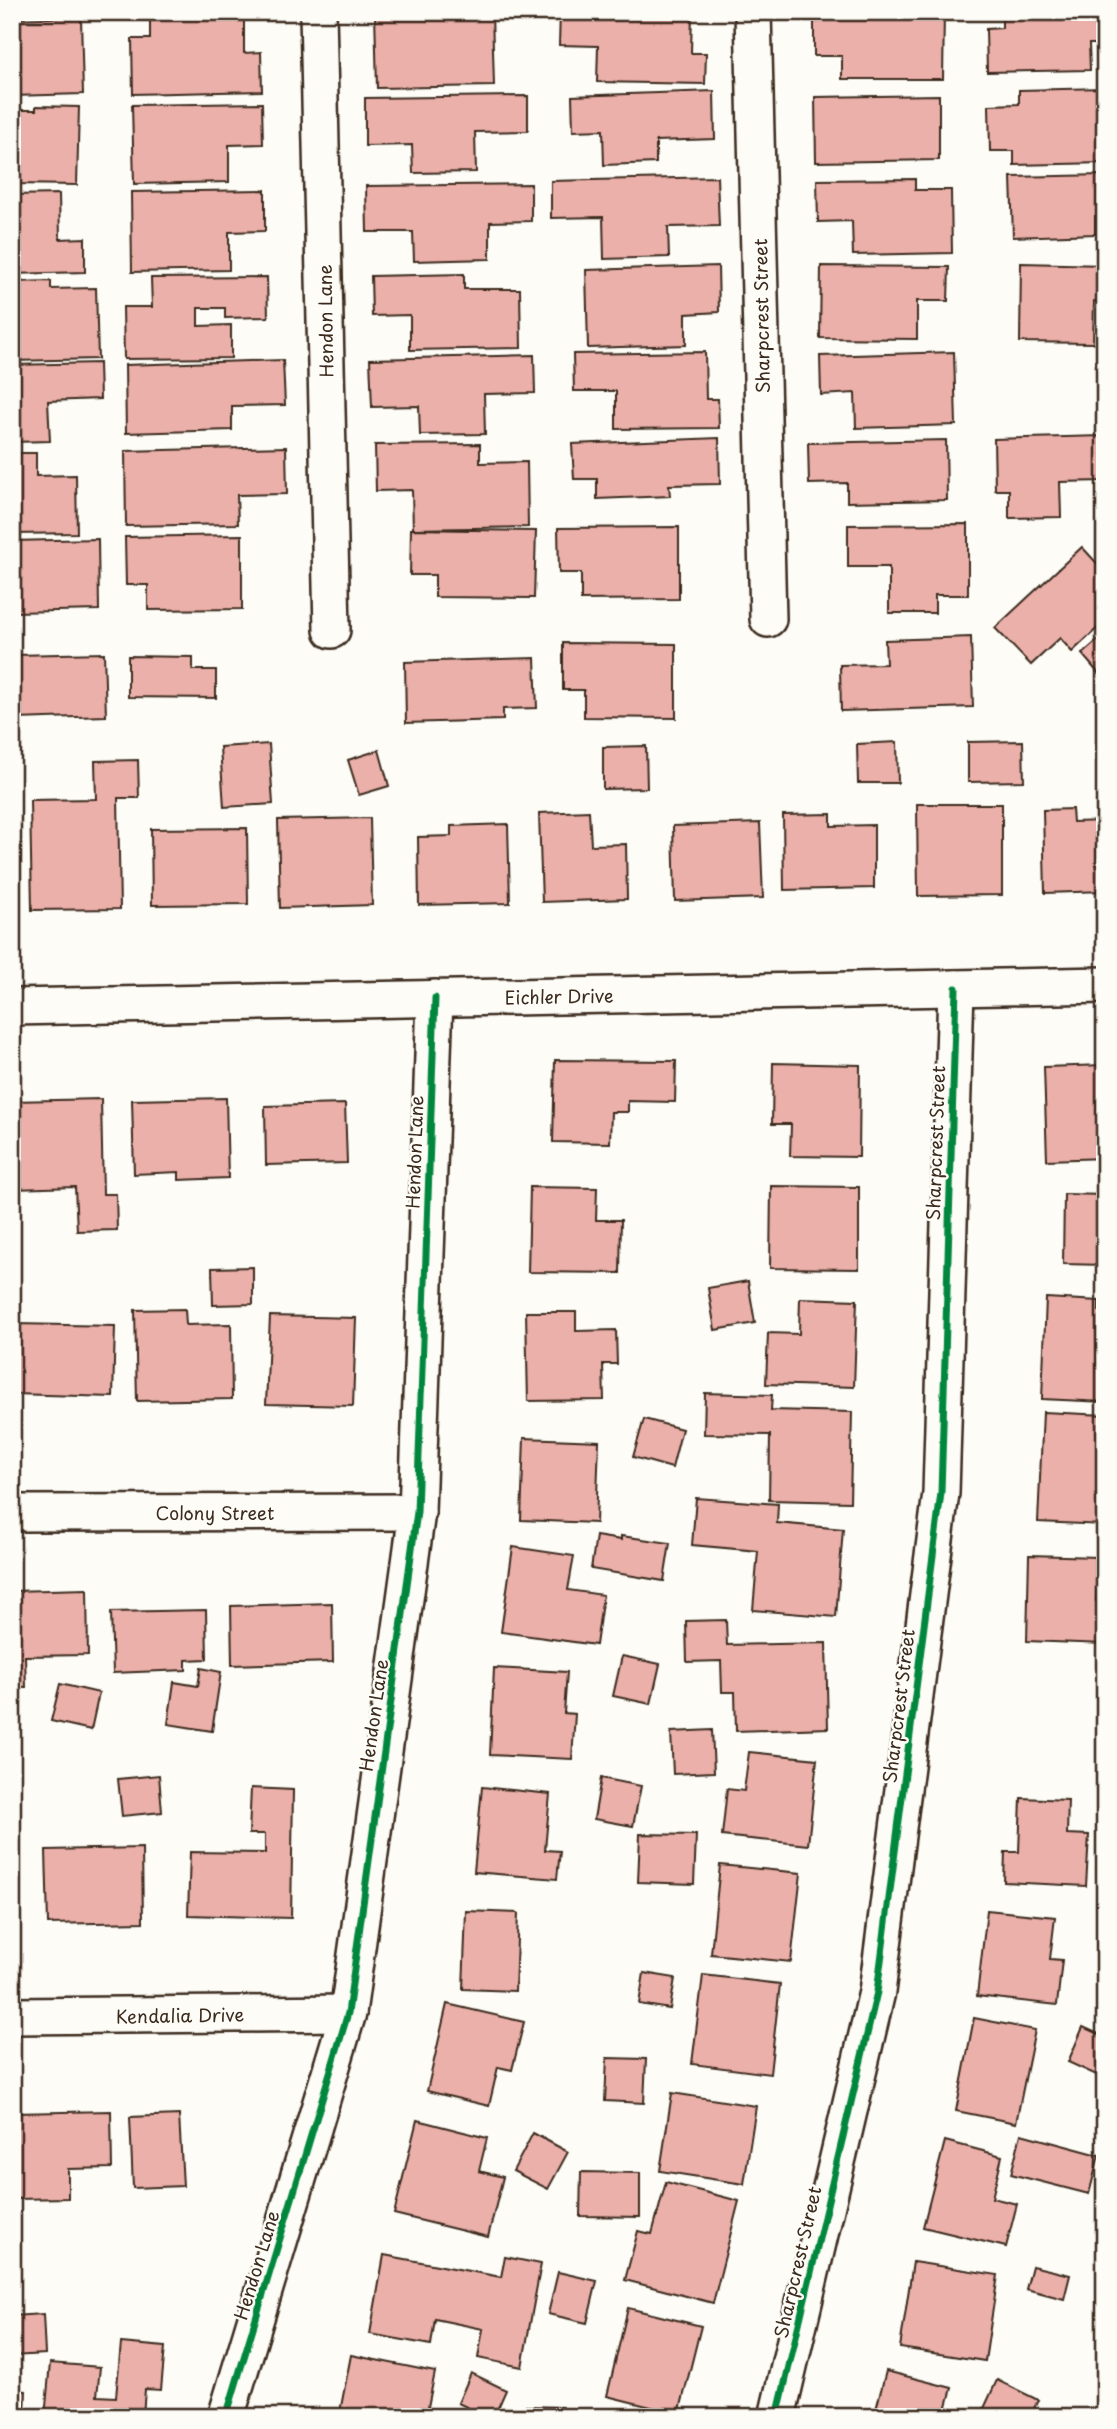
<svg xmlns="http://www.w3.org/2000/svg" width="1117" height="2429" font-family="'Playpen Sans',sans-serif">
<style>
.building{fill:#ebb0aa;stroke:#3b2a1e;stroke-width:2}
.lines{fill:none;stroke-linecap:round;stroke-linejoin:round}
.minor-casing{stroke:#3b2a1e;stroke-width:40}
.minor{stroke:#fdfcf7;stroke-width:35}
.cycleway-casing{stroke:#fdfcf7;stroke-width:11}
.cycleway{stroke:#00873e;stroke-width:7}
.labels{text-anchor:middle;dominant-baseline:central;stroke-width:5;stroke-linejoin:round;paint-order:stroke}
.street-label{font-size:18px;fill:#3b2a1e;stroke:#fdfcf7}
</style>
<rect width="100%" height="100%" fill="#fdfcf7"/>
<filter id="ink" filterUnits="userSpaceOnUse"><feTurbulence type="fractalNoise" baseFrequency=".0143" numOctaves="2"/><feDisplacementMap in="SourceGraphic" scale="14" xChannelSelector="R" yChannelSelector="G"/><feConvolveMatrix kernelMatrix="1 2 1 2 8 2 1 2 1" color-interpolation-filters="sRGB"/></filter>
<g filter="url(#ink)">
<g class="building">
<polygon points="12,12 90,12 90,16 12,15"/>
<polygon points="492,12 494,86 377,88 375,13"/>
<polygon points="560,12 692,12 691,53 706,53 705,84 597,82 598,46 559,45"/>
<polygon points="814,12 944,12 943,79 842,79 842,56 814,56"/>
<polygon points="1002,12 1105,12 1105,44 1089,44 1090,70 987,72 986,29 1002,28"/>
<polygon points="244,16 244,53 261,52 262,91 133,94 132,39 150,39 150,18"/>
<polygon points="81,17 83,94 12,96 12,19"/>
<polygon points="1105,88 1105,163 1014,165 1014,151 990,151 989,105 1019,104 1019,90"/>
<polygon points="714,91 715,139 656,141 656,163 604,165 603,130 573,131 572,96"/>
<polygon points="939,95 939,160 816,162 815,97"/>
<polygon points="528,96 528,131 475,132 476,172 413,173 412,145 365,146 365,98"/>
<polygon points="262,103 263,144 229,145 229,182 134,184 132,105"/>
<polygon points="36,106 79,107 77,185 12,184 12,110 36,110"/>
<polygon points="1105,175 1105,216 1095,216 1095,234 1013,237 1011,177"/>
<polygon points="717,177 719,226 668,227 669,257 604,259 603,217 551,218 551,181"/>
<polygon points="915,179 915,190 951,190 952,253 853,255 852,221 818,222 817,180"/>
<polygon points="531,184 531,221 490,222 490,259 414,261 413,232 367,232 366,186"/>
<polygon points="265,190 265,231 229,232 229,270 132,272 131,192"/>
<polygon points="59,194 60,239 85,238 85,272 12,274 12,195"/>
<polygon points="1021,263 1105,265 1105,302 1094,301 1093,343 1020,342"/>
<polygon points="718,266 719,312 686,314 686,345 588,348 586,270"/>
<polygon points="821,266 949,267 948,301 917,301 917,339 820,338"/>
<polygon points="464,274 464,289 520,289 521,348 410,350 410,315 372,316 371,276"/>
<polygon points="267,277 268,317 225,318 225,308 198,308 198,326 231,325 231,358 124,359 123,307 152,307 151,278"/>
<polygon points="51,281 51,289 96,288 98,359 12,361 12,282"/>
<polygon points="705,352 706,399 718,399 719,428 616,429 616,391 574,391 573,354"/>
<polygon points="954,352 956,425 856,428 855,393 821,395 820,356"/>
<polygon points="534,355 535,393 484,394 485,434 420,435 419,406 372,407 370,359"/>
<polygon points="283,360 285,405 232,406 232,430 126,433 125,365"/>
<polygon points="99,363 100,399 48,401 50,441 12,442 12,365"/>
<polygon points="1103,436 1103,481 1060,482 1061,517 1009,518 1009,490 995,490 994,439"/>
<polygon points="719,438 720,484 669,485 670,496 597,499 597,479 574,479 572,444"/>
<polygon points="946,440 947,500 847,502 847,483 809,484 808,443"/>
<polygon points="480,444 480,463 527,462 528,527 413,529 412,490 376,491 375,445"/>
<polygon points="286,447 287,494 237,495 238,524 126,526 125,451"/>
<polygon points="12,453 36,453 36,476 76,475 77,533 12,534"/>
<polygon points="968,524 968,595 935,595 935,613 889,613 889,567 848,567 848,525"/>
<polygon points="679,527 679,599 581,600 581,573 559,573 558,528"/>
<polygon points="411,529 536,531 534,598 435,597 435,575 410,575"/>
<polygon points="242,535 242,609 148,610 148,585 126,585 125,537"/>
<polygon points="98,539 99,610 14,612 12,541"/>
<polygon points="1082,547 1105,572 1105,621 1072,652 1060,638 1031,665 995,628"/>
<polygon points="1105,634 1105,681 1082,654"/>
<polygon points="971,637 973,707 841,711 840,665 886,664 885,640"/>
<polygon points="563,643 676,644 676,718 584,717 584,690 563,690"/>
<polygon points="104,653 106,716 17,719 15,655"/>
<polygon points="128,656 193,657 193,670 216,670 216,698 128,697"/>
<polygon points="535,658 537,708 503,709 503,720 406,723 405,662"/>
<polygon points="1023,741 1024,781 968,782 968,742"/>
<polygon points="897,742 898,783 858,783 857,744"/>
<polygon points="269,744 273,804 224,807 220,747"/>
<polygon points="646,746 647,788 603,789 603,747"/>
<polygon points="379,750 389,786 359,795 348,760"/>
<polygon points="138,760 139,798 118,798 120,909 32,910 30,800 96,799 95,761"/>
<polygon points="917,804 1002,804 1002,895 918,896"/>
<polygon points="1072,809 1073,822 1105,821 1105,891 1045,893 1043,810"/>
<polygon points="589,811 591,845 626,844 627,899 542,902 539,813"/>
<polygon points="831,814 831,826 874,825 874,888 784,890 783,815"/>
<polygon points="370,818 372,905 280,908 278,820"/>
<polygon points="760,823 763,898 675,901 673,826"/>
<polygon points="508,824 510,903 419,905 418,837 451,836 451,826"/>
<polygon points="247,828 248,904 152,905 151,829"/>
<polygon points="555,1060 676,1061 675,1102 628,1101 628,1112 611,1112 610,1143 553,1142"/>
<polygon points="773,1063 860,1065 859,1157 790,1156 791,1124 772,1124"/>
<polygon points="1105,1065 1105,1158 1047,1160 1044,1067"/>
<polygon points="226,1098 228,1178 179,1180 179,1172 134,1174 132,1100"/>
<polygon points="101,1099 103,1194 116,1194 117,1230 77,1231 75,1187 14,1189 12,1101"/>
<polygon points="345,1104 347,1163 266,1165 265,1106"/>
<polygon points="771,1186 859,1187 859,1269 770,1268"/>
<polygon points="530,1187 597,1188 596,1220 621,1220 620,1273 528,1272"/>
<polygon points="1064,1194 1105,1195 1105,1265 1063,1264"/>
<polygon points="253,1267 253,1304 213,1305 212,1268"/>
<polygon points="748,1281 755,1323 715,1330 708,1288"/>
<polygon points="800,1298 857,1300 854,1387 766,1384 768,1333 799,1334"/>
<polygon points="1046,1298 1099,1301 1099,1311 1105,1311 1105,1402 1042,1399"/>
<polygon points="185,1309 186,1325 231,1324 232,1399 137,1401 135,1310"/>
<polygon points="526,1312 576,1312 576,1331 616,1330 617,1364 603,1364 604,1400 528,1401"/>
<polygon points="270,1316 356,1318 353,1406 266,1404"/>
<polygon points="16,1324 115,1326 113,1397 14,1394"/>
<polygon points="705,1393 772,1395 771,1410 852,1412 850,1502 769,1500 770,1435 704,1434"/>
<polygon points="1043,1412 1105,1415 1105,1525 1038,1522"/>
<polygon points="644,1419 682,1429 672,1468 633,1457"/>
<polygon points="524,1438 599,1441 596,1523 521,1520"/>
<polygon points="696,1498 778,1504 777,1523 843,1529 836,1617 753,1610 758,1551 692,1545"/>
<polygon points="596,1536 621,1540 621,1536 670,1543 664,1581 591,1569"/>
<polygon points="513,1547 574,1556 568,1590 603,1595 596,1645 501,1632"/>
<polygon points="1029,1555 1098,1557 1096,1601 1105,1601 1105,1644 1027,1641"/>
<polygon points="87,1589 88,1655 25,1656 26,1687 12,1687 12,1591"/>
<polygon points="332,1603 333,1662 232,1665 231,1606"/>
<polygon points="206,1610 207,1659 186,1660 186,1670 113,1673 111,1612"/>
<polygon points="726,1620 727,1645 826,1643 828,1728 736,1731 735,1692 722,1692 721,1661 687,1662 686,1621"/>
<polygon points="622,1656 660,1664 651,1704 613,1696"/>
<polygon points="201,1668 221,1672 212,1731 168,1724 174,1682 198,1686"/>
<polygon points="494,1668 567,1672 564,1713 575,1714 572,1759 490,1755"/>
<polygon points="60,1684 99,1693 91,1730 51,1721"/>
<polygon points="712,1730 714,1772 673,1774 671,1732"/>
<polygon points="749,1752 817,1759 808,1845 722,1836 727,1789 744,1791"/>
<polygon points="159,1775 162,1812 122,1816 118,1779"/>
<polygon points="601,1778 641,1786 633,1826 594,1819"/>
<polygon points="482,1787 550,1794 545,1850 560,1851 557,1879 474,1872"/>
<polygon points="251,1788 293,1790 291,1918 188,1915 190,1852 265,1853 265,1834 249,1834"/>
<polygon points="1021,1798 1068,1800 1067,1834 1089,1835 1086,1886 1004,1882 1005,1852 1019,1852"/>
<polygon points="640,1834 696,1835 694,1884 638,1882"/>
<polygon points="142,1848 143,1922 48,1924 46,1850"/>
<polygon points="12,1851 14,1918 12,1918"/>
<polygon points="720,1865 801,1873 791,1962 711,1954"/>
<polygon points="1103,1906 1105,1906 1105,1949 1099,1949"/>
<polygon points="987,1910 1055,1917 1050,1959 1062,1960 1057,2005 977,1996"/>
<polygon points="466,1911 518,1913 515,1991 463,1989"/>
<polygon points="644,1973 675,1978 670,2009 639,2004"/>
<polygon points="703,1975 780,1984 770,2074 692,2064"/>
<polygon points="447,2004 524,2022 512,2070 498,2067 489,2106 427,2091"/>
<polygon points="974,2018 1035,2030 1016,2123 956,2111"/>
<polygon points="1083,2027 1105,2037 1103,2078 1068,2062"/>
<polygon points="607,2058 646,2059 644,2103 605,2101"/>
<polygon points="672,2093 756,2106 744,2184 660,2171"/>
<polygon points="111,2111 112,2168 68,2169 68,2198 15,2199 14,2113"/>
<polygon points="179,2115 183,2186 133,2188 130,2117"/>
<polygon points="417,2120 487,2138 479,2171 503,2177 488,2237 394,2214"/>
<polygon points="533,2133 568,2152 548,2189 513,2171"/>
<polygon points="1021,2134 1099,2155 1089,2194 1011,2174"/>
<polygon points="945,2141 1002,2156 992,2198 1017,2204 1006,2247 923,2227"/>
<polygon points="581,2172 640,2173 640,2217 580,2216"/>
<polygon points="666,2182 739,2201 713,2303 625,2280 638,2231 652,2234"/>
<polygon points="384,2255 501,2277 505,2257 541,2264 522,2367 478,2358 483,2329 435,2319 431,2345 370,2334"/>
<polygon points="913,2262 998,2275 985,2361 900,2348"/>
<polygon points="1032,2266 1070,2275 1064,2299 1026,2289"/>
<polygon points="558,2272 597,2281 587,2323 548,2314"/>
<polygon points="628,2308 701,2326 679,2414 607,2396"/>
<polygon points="43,2314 45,2354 12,2356 12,2316"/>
<polygon points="121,2343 165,2347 161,2390 145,2389 143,2417 45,2417 50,2363 100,2367 97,2396 116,2397"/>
<polygon points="351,2355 435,2372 426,2417 339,2417"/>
<polygon points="886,2371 952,2388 944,2417 874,2417"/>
<polygon points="471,2373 506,2390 494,2417 488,2417 458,2403"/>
<polygon points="997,2380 1038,2400 1030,2417 980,2417"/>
<polygon points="12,2390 26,2391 25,2417 12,2417"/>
<polygon points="526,2406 562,2407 561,2417 526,2417"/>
</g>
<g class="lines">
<g class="minor-casing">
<g id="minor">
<polyline points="318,12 332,630"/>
<polyline points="753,12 768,619"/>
<polyline points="12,1007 1105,985"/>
<polyline points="12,1513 417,1512"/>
<polyline points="12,2016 348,2013"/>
<polyline points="226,2417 348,2013 417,1512 435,998"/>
<polyline points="777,2417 877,1992 941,1493 956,988"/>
</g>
</g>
<use href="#minor" class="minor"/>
<g class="cycleway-casing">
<g id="cycleway">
<polyline points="226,2417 348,2013 417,1512 435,998"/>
<polyline points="777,2417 877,1992 941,1493 956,988"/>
</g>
</g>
<use href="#cycleway" class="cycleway"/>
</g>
</g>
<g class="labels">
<g class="street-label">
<text transform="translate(761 316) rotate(-91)">Sharpcrest Street</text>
<text transform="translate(325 321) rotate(-91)">Hendon Lane</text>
<text transform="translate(559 996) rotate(-1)">Eichler Drive</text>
<text transform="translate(935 1143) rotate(-88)">Sharpcrest Street</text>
<text transform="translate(414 1152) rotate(-88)">Hendon Lane</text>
<text x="215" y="1512">Colony Street</text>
<text transform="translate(898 1706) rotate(-83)">Sharpcrest Street</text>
<text transform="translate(373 1715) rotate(-82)">Hendon Lane</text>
<text transform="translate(180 2015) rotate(-1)">Kendalia Drive</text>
<text transform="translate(797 2262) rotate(-77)">Sharpcrest Street</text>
<text transform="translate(256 2265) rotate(-73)">Hendon Lane</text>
</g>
</g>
<rect width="1117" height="2429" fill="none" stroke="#fdfcf7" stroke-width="42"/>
<rect x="21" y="21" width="1075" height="2387" fill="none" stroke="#3b2a1e" stroke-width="2.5" filter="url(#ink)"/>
</svg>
